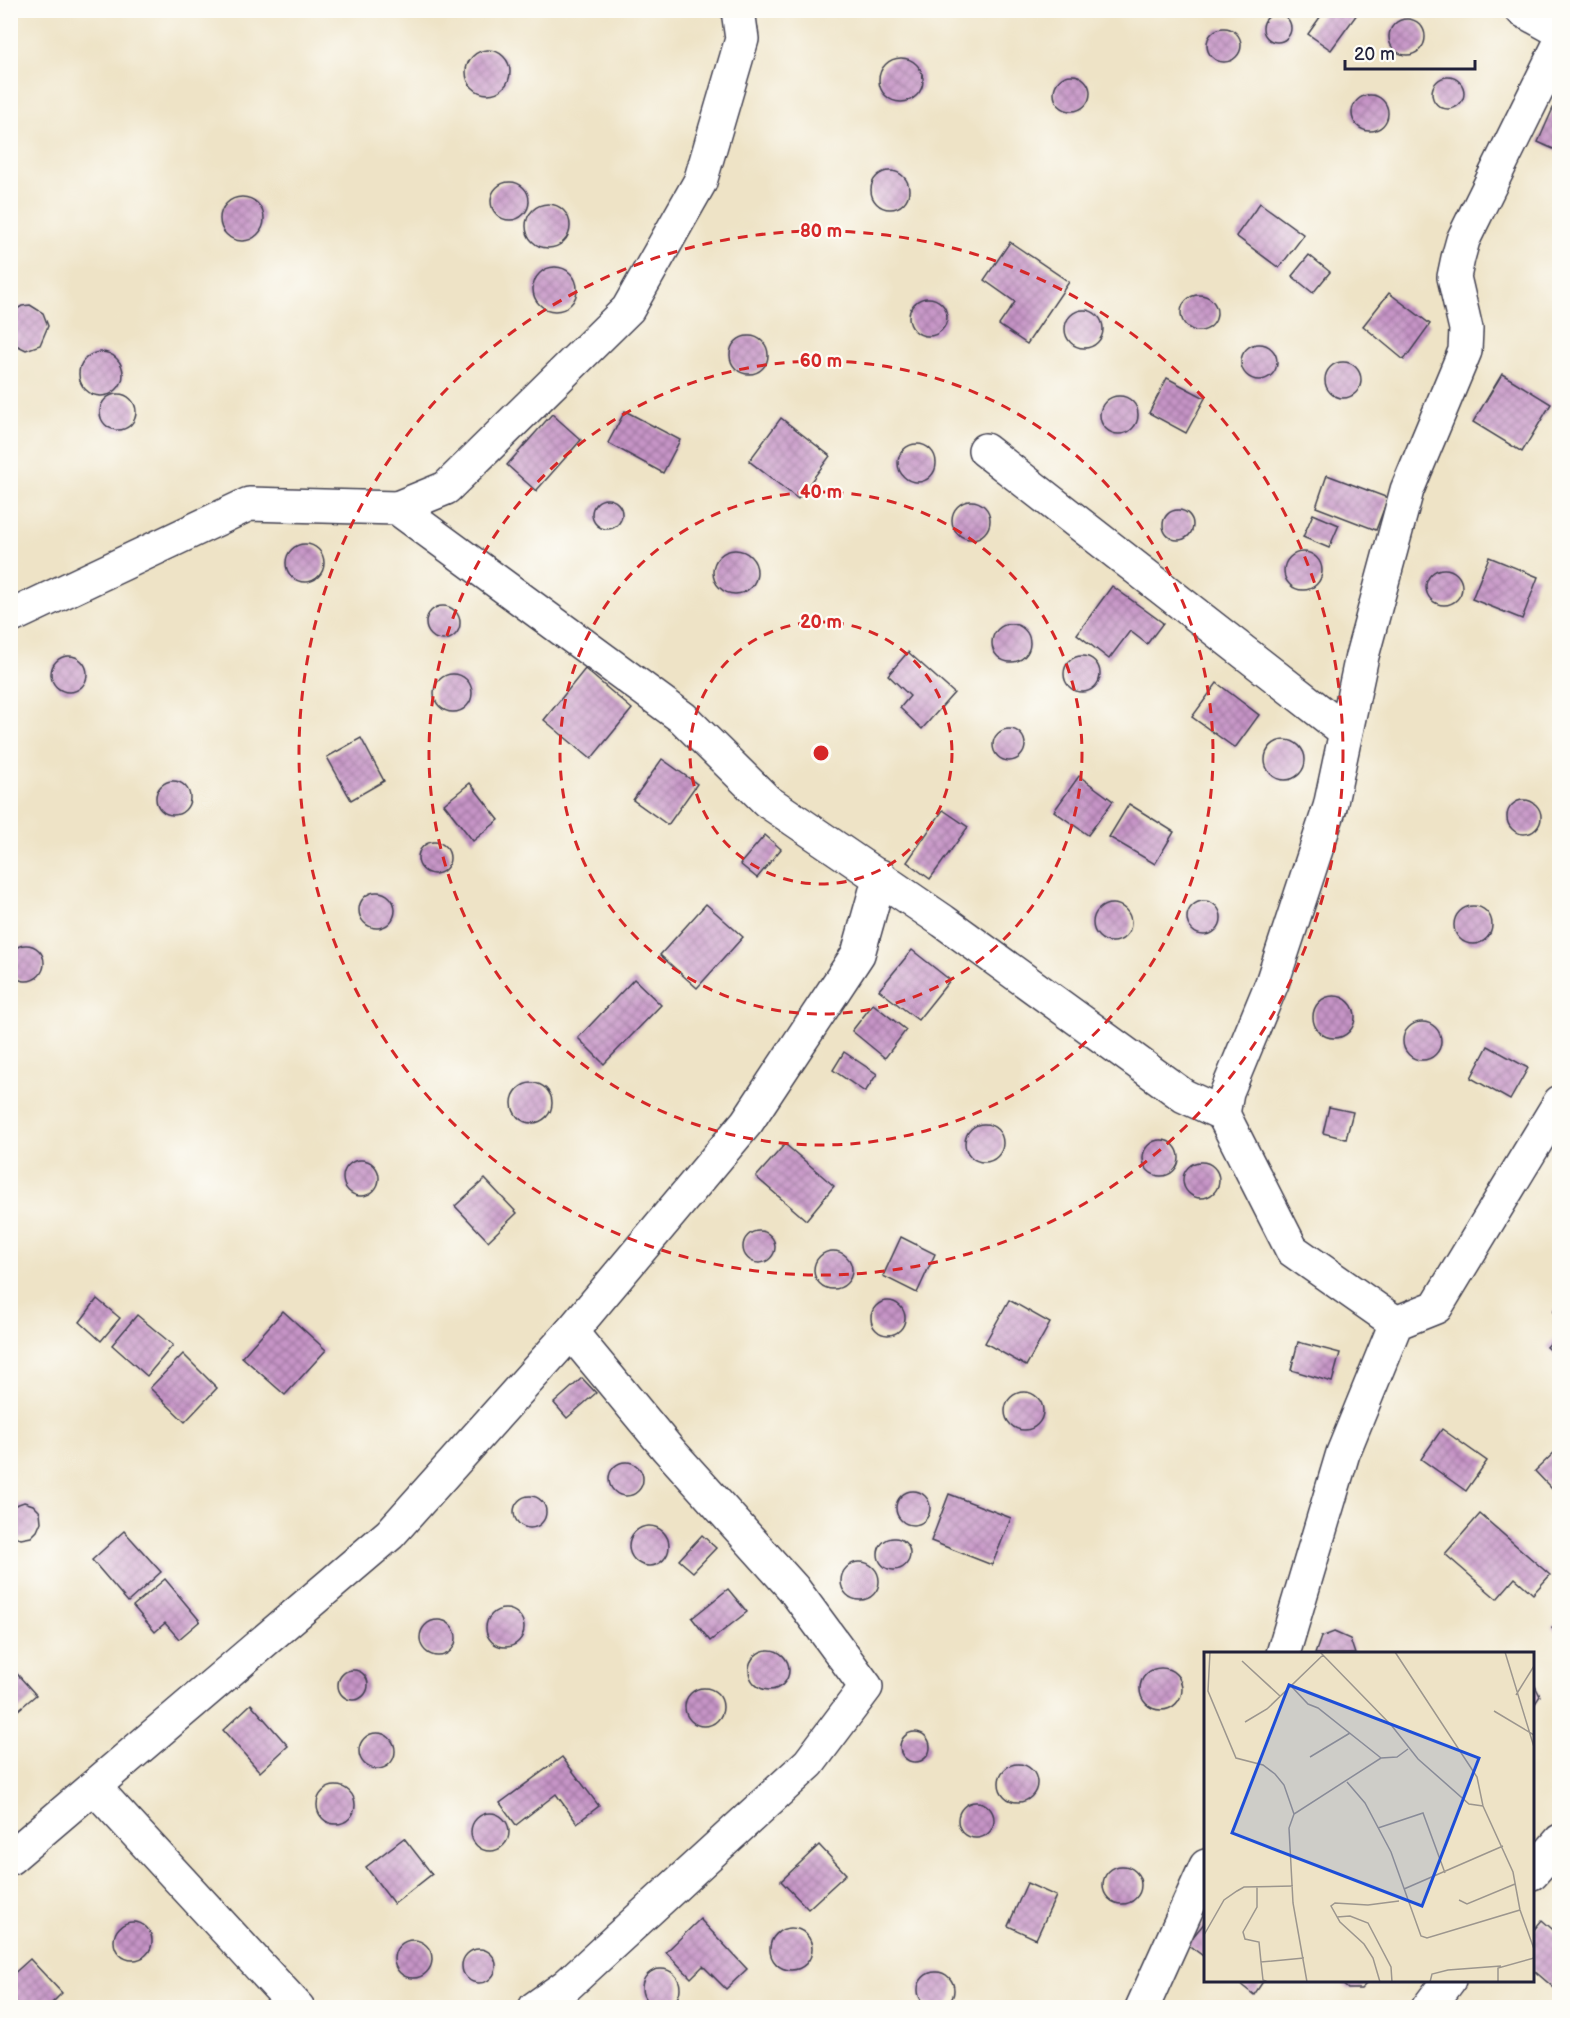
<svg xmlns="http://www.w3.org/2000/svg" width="1570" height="2018" font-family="'Balsamiq Sans',sans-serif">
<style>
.building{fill:url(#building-cross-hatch)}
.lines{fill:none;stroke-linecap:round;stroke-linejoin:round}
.minor-casing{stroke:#413f50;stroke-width:36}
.minor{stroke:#fff;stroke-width:33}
.ring{fill:none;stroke:#d62828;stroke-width:3;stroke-dasharray:10 8}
.inset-road{fill:none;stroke:#9c968e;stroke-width:1.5}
.view{fill:#1d4ed8;fill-opacity:0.15;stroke:#1d4ed8;stroke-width:3}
.inset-edge{fill:none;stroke:#22223b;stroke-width:3}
.centre{fill:#d62828;stroke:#fdfcf7;stroke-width:3}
.ring-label{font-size:18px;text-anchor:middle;font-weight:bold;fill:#d62828;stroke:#fdfcf7;stroke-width:4.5;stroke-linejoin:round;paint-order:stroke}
</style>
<defs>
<pattern id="building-cross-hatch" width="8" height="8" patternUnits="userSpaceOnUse" patternTransform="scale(1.5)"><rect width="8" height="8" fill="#c694c6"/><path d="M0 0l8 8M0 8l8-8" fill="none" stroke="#a078a2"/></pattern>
</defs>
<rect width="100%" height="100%" fill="#fdfcf7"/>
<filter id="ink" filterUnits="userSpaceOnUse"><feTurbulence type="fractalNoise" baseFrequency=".0167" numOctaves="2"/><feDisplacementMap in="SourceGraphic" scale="12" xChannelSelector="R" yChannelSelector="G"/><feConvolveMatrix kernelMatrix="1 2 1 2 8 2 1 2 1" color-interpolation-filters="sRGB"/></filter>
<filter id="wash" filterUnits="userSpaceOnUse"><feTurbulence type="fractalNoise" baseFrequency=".008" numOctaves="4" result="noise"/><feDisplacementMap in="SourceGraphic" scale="24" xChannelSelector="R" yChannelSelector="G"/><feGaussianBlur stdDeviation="1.35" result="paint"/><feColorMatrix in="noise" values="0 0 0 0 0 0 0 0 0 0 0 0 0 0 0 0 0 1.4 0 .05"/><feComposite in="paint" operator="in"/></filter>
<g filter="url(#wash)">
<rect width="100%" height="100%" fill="#eee3c6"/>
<g id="blocks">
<g class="building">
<polygon points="1320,10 1360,10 1331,50 1308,34 1323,13"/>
<circle cx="1277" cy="28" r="14"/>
<circle cx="1407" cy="37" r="18"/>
<circle cx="1224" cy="45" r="17"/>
<circle cx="488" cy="72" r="22"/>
<circle cx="901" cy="80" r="22"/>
<circle cx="1072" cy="93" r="18"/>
<circle cx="1448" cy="93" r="16"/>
<circle cx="1370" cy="113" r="18"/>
<polygon points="1554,106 1560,109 1560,152 1538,142"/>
<circle cx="890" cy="190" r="19"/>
<circle cx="510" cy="201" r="19"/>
<circle cx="242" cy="219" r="22"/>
<polygon points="1260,203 1304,235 1279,268 1236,236"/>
<circle cx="548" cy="226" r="22"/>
<polygon points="1010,242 1069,282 1027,344 999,325 1015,302 984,280"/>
<polygon points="1309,255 1330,272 1313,293 1292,276"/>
<circle cx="555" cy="289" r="22"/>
<polygon points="1389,293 1430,324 1404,360 1363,326"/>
<circle cx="1199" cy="313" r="18"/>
<circle cx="928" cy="317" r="19"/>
<polygon points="30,305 43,313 48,326 40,345 26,350 10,342 10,313 22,306"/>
<circle cx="1084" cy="329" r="19"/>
<circle cx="749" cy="355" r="19"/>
<circle cx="1259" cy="362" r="18"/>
<circle cx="101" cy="374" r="22"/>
<circle cx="1343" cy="380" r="18"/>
<polygon points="1502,374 1551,404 1522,452 1473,422"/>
<polygon points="1167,378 1205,398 1186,433 1149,413"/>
<circle cx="118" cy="412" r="18"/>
<circle cx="1119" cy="415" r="19"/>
<polygon points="625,411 680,440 663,473 608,443"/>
<polygon points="552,414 581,440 536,491 507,465"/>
<polygon points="781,418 830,456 798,499 749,461"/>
<circle cx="917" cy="463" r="19"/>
<polygon points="1327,475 1388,498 1376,530 1316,507"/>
<circle cx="607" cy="514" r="15"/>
<circle cx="971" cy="520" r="19"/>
<circle cx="1178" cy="525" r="15"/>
<polygon points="1313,514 1339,525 1329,548 1303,537"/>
<circle cx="305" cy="563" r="19"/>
<circle cx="735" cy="572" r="22"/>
<circle cx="1303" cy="571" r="19"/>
<polygon points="1489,557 1538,577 1522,619 1472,599"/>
<circle cx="1444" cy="587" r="18"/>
<polygon points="1112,586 1163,623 1147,644 1130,631 1109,659 1077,634"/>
<circle cx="443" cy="623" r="17"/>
<circle cx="1011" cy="643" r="19"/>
<polygon points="908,652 954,693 922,729 900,708 910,696 888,675"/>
<circle cx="1082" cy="674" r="18"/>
<circle cx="69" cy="674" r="18"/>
<polygon points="585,669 632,709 591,759 544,720"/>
<circle cx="453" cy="693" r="19"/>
<polygon points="1217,683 1259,715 1235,748 1192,717"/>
<circle cx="1009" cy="745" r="16"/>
<polygon points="361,738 384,781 351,800 327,757"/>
<circle cx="1285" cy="760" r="20"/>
<polygon points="662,759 697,784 668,825 633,800"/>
<polygon points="1079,776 1113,801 1088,835 1054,811"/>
<circle cx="173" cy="798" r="17"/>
<polygon points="470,783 499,820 473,841 444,804"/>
<circle cx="1524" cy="817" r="17"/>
<polygon points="1129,804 1174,832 1155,864 1109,837"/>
<polygon points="943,810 968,827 930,879 907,862"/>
<polygon points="765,835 781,849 757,878 740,864"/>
<circle cx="434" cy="858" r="16"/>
<circle cx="377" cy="910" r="18"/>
<circle cx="1204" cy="918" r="17"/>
<circle cx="1112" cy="923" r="19"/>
<polygon points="706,904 743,937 697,988 660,955"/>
<circle cx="1473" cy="925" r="19"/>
<circle cx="26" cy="963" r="18"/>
<polygon points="912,950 950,980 918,1020 879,990"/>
<polygon points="634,979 661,1005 604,1064 578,1038"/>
<circle cx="1334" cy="1017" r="21"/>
<polygon points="873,1004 906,1030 885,1058 852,1031"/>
<circle cx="1422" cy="1041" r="19"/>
<polygon points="1488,1046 1528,1068 1510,1100 1471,1078"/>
<polygon points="844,1052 877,1074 865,1092 833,1070"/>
<circle cx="532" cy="1103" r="20"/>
<polygon points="1329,1107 1353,1112 1346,1139 1323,1133"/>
<circle cx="984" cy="1143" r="19"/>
<circle cx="1161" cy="1158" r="18"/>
<polygon points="785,1144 834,1186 806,1220 756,1177"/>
<circle cx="361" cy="1178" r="18"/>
<circle cx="1201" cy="1180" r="18"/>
<polygon points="485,1179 517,1213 488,1241 455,1206"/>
<circle cx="759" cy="1247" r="16"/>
<polygon points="901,1237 935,1254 917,1293 883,1276"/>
<circle cx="833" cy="1270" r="19"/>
<polygon points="97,1299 120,1318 101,1341 80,1322"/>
<polygon points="1009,1300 1050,1323 1026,1366 985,1343"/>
<circle cx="888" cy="1318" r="17"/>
<polygon points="1560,1305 1560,1318 1553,1312"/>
<polygon points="283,1311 326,1350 285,1395 242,1357"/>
<polygon points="137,1315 173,1345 147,1376 112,1345"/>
<polygon points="1560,1333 1560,1358 1547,1347"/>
<polygon points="1298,1342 1340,1353 1332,1382 1291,1370"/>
<polygon points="183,1354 217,1388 185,1422 150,1388"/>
<polygon points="582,1378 596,1393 567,1418 554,1403"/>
<circle cx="1024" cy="1411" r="19"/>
<polygon points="1442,1429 1487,1461 1466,1491 1421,1459"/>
<polygon points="1560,1447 1560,1481 1552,1489 1535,1471"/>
<circle cx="626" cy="1479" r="17"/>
<circle cx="913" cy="1508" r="17"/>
<polygon points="949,1494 1011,1518 992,1565 931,1541"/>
<circle cx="530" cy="1512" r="16"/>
<polygon points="24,1502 33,1505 40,1512 41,1522 37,1531 31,1537 21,1539 10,1534 10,1507"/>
<polygon points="1480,1514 1550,1575 1533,1594 1515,1578 1497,1599 1445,1554"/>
<circle cx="649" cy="1546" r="20"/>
<polygon points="124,1531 161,1572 128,1602 92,1560"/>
<polygon points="702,1535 716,1548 693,1572 679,1560"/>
<circle cx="894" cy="1554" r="16"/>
<circle cx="860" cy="1581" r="19"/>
<polygon points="165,1579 200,1621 179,1639 165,1623 155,1632 133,1606"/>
<polygon points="728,1589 747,1612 710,1641 692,1618"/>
<circle cx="505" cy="1628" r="19"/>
<circle cx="438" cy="1638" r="18"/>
<polygon points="1560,1621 1560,1636 1552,1628"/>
<polygon points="1334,1632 1350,1639 1355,1654 1315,1654 1321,1637"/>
<circle cx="769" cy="1670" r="20"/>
<polygon points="10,1666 36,1695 10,1717"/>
<circle cx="1161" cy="1689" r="21"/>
<circle cx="353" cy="1685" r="15"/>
<polygon points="1532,1680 1540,1696 1532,1708"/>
<circle cx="704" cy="1707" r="19"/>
<polygon points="251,1704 288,1746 260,1772 223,1730"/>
<circle cx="915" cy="1747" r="15"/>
<circle cx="377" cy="1751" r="18"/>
<polygon points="562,1757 599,1806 577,1823 556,1794 516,1825 500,1803"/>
<circle cx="1018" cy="1783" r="19"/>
<circle cx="336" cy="1805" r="19"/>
<circle cx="976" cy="1820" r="18"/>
<circle cx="490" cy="1832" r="19"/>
<polygon points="404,1838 432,1874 394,1904 366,1867"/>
<polygon points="819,1845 846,1874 808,1909 781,1881"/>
<circle cx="1122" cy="1885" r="19"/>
<polygon points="1027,1883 1056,1896 1036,1939 1008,1926"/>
<polygon points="700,1919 747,1969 726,1989 703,1966 691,1978 666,1952"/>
<polygon points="1542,1920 1560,1936 1560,1993 1532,1969 1532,1932"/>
<polygon points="1206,1921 1206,1958 1187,1944"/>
<circle cx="133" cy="1941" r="19"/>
<circle cx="791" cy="1949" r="21"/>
<circle cx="413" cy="1959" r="19"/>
<circle cx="479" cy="1966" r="17"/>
<polygon points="30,1959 62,1993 47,2008 13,2008 10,2005 10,1977"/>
<circle cx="661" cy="1988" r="19"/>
<circle cx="936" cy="1990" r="18"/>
<polygon points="1235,1980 1264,1980 1254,1995"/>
<polygon points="1338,1980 1370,1980 1361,1989 1348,1989"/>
</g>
</g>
</g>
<g filter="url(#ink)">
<use href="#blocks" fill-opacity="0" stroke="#413f50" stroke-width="1.5"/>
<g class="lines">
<g class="minor-casing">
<g id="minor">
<polyline points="1522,10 1560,31"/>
<polyline points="985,450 1345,731"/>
<polyline points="397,508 446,488 628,309 700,182 742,39 738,10"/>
<polyline points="10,617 249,504 397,508 683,718 767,801 943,921 1184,1096 1223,1114 1292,1250 1396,1323"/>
<polyline points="1223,1114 1227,1092 1272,983 1330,807 1362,656 1407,490 1465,351 1466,329 1454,277 1458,258 1463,240 1560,43"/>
<polyline points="1283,1654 1343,1453 1396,1323 1436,1307 1560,1102"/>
<polyline points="94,1787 298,2008"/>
<polyline points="10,1858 390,1534 571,1332 747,1122 858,954 880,876"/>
<polyline points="1532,1873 1560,1841"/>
<polyline points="535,2008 566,1986 809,1763 866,1687 793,1588 667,1448 571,1332"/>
<polyline points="1142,2008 1206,1866"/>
<polyline points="1428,2008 1449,1980"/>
</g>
</g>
<use href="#minor" class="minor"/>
</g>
</g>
<g class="ring">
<circle cx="821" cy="753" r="131"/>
<circle cx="821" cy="753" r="261"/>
<circle cx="821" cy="753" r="392"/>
<circle cx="821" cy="753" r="522"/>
</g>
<g transform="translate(1204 1652)">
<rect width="330" height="330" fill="#eee3c6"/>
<path class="inset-road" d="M6,0l-2,39 28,67 27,7 12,9 9,11 10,29M116,0l72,74 26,33 51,45 14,2M191,0l82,125 6,29 30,66 7,38M301,0l29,95M38,9l38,35M88,35l16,17 10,4 63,50M312,43l18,-29M290,59l40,24M41,70l22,-13 56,-54M106,105l40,-24M143,130l18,21 26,49 30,84 6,2 93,-28 14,39M174,176l45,-15 22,60M53,235v20l-14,25 2,7 14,3 2,20 43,-4M200,237l99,-43M255,248l8,4 48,-20M133,265l13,-1 18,7 23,44 1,15M0,283l20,-35 13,-9 7,-4 49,-1M57,310l2,18 5,2M103,330l-14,-79 -4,-75 5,-14 87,-56 16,-1 11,-8M176,330l-7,-24 -9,-14 -24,-22 -9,-16 4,-3 33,2 31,-4M226,330l2,-8 16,-4 53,-4M294,330v-14l36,-10"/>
<path class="view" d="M85,33l190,73 -57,148 -190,-73z"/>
<rect width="330" height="330" class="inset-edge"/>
</g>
<circle cx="821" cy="753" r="9" class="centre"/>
<g class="ring-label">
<text x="821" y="237">80 m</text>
<text x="821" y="367">60 m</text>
<text x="821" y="498">40 m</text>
<text x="821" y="628">20 m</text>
</g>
<rect width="1570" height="2018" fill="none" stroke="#fdfcf7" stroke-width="36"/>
<path d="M1345 60v9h130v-9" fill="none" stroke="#22223b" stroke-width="3"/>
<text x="1354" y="60" font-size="18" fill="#22223b" stroke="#fdfcf7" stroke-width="4.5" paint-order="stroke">20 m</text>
</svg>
